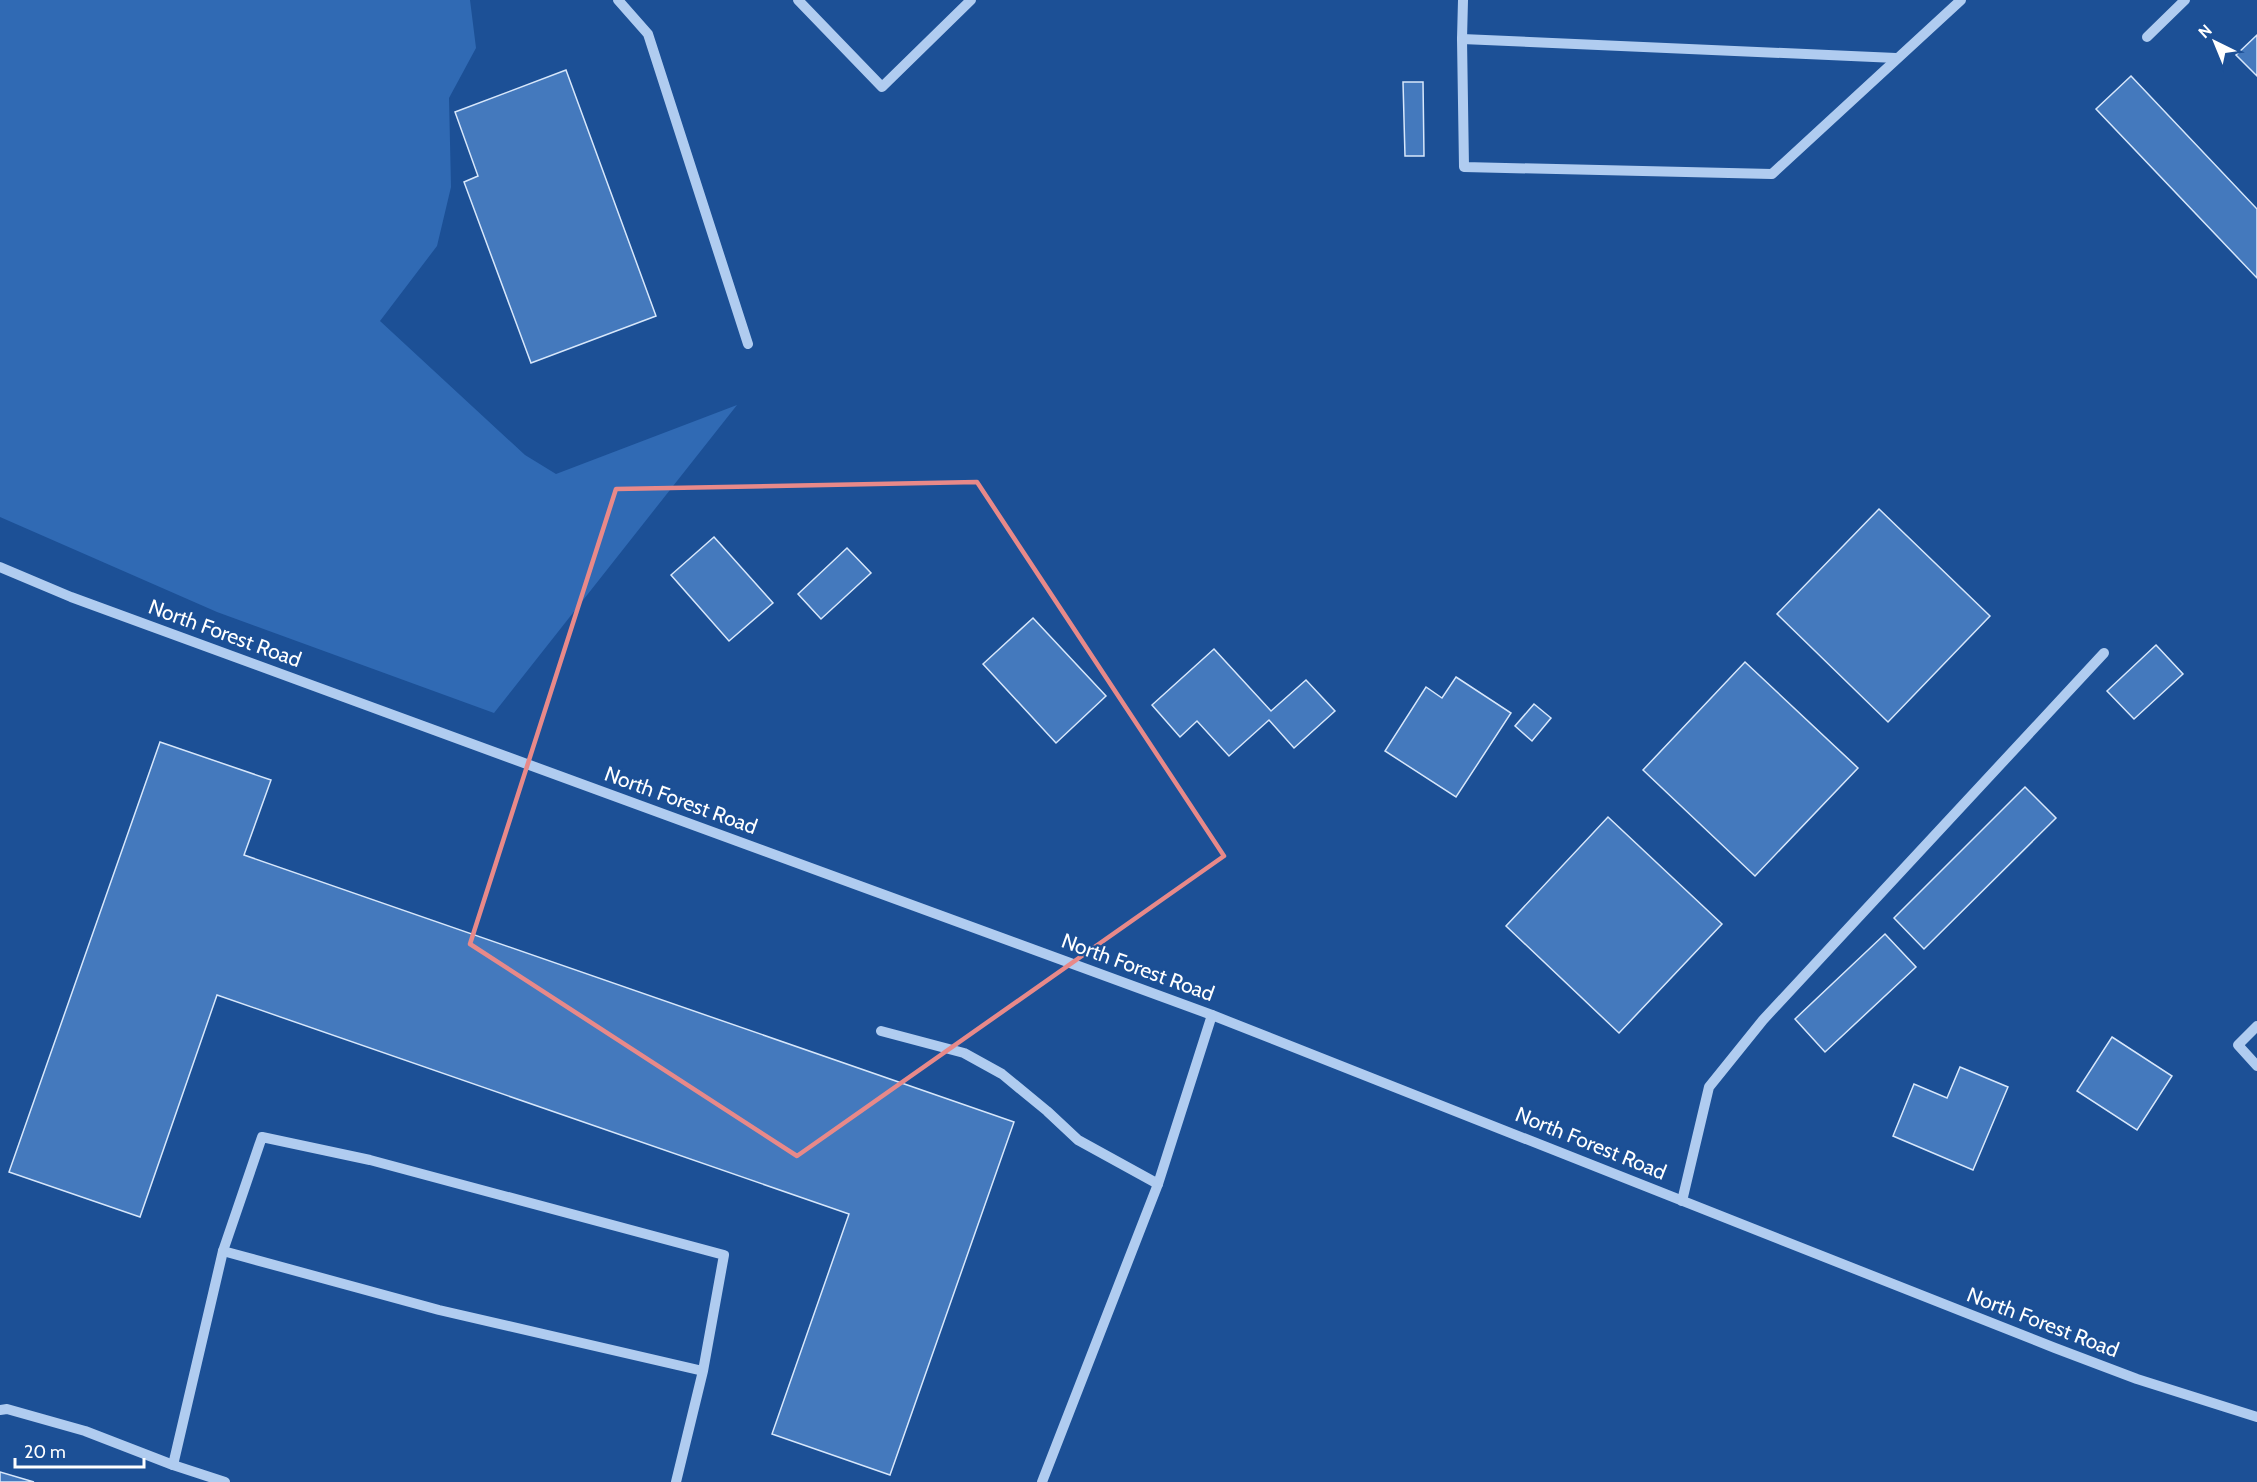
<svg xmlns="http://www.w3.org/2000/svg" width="2257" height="1482" font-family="Cabin,sans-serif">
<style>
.green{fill:#306ab4}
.building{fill:#4479bd;stroke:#d7e7fb;stroke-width:1.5}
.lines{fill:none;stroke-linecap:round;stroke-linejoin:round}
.minor{stroke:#b0ccf0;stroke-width:10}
.marked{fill:none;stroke:#e88989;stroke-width:4.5;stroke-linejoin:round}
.labels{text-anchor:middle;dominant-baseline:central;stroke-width:4.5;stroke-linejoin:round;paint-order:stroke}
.street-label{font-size:21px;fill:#fff;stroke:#1c5096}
</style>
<rect width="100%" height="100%" fill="#1c5096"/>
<polygon class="green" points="0,0 470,0 476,48 449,98 451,187 437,246 380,321 525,455 556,474 737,405 494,713 217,612 0,517"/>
<g class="building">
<polygon points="2257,35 2257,76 2236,55"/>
<polygon points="566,70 656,316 531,363 464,182 478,176 455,112"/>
<polygon points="2131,76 2257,209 2257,278 2096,109"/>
<polygon points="1403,82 1423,82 1424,156 1405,156"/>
<polygon points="1879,509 1990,616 1888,722 1777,614"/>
<polygon points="714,537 773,603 729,641 671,575"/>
<polygon points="847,548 871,573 821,619 798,594"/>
<polygon points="1033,618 1106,696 1056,743 983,664"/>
<polygon points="2156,645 2183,674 2134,719 2107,691"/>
<polygon points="1214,649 1271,711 1306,680 1335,711 1294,748 1269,720 1229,756 1197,721 1180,737 1152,705"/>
<polygon points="1745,662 1858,768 1755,876 1643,770"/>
<polygon points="1456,677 1511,713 1456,797 1385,751 1426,687 1442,698"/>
<polygon points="1534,704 1551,718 1532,741 1515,726"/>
<polygon points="160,742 271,780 244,855 1014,1122 890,1475 772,1434 849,1214 217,995 140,1217 9,1172"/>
<polygon points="2025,787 2056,818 1924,949 1894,918"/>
<polygon points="1608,817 1722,924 1619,1033 1506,926"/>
<polygon points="1885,934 1916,967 1825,1052 1795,1019"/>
<polygon points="2112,1037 2172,1076 2137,1130 2077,1091"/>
<polygon points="1960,1067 2008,1087 1973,1170 1893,1136 1914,1084 1947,1098"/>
<polygon points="0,1472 34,1482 0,1482"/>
</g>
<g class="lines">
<g class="minor">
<polyline points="618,0 648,34 748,344"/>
<polyline points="798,0 882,87 971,0"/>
<polyline points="1463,0 1462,39 1464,167 1772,174 1961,0"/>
<polyline points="2147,37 2185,0"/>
<polyline points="1462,39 1896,58"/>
<polyline points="0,567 71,597 1212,1015 2055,1348 2137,1379 2257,1417"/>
<polyline points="2257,1026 2238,1045 2257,1066"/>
<polyline points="881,1031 964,1053 1002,1074 1047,1111 1078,1140 1158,1184"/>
<polyline points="1682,1201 1709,1087 1763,1020 2104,653"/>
<polyline points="223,1251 173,1465 225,1482"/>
<polyline points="0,1410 7,1409 85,1431 173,1465"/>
<polyline points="676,1482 703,1371 724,1255 370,1160 262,1137 223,1251 439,1310 703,1371"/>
<polyline points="1042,1482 1158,1184 1212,1015"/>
</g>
</g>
<path class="marked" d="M977,482l247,374 -427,300 -327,-212 146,-455z"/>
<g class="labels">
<g class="street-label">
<text transform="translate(225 633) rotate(20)">North Forest Road</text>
<text transform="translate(681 800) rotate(20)">North Forest Road</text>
<text transform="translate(1138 967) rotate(20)">North Forest Road</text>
<text transform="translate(1591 1143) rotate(22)">North Forest Road</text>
<text transform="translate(2043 1322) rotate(21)">North Forest Road</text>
</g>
</g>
<g transform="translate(2215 42) rotate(317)" stroke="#1c5096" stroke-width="4.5" paint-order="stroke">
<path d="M0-4.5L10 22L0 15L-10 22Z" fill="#ffffff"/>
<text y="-9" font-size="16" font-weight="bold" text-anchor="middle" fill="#ffffff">N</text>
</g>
<path d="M15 1458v9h129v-9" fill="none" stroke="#ffffff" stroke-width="3"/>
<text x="24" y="1458" font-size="18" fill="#ffffff" stroke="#1c5096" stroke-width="4.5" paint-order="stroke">20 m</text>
</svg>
